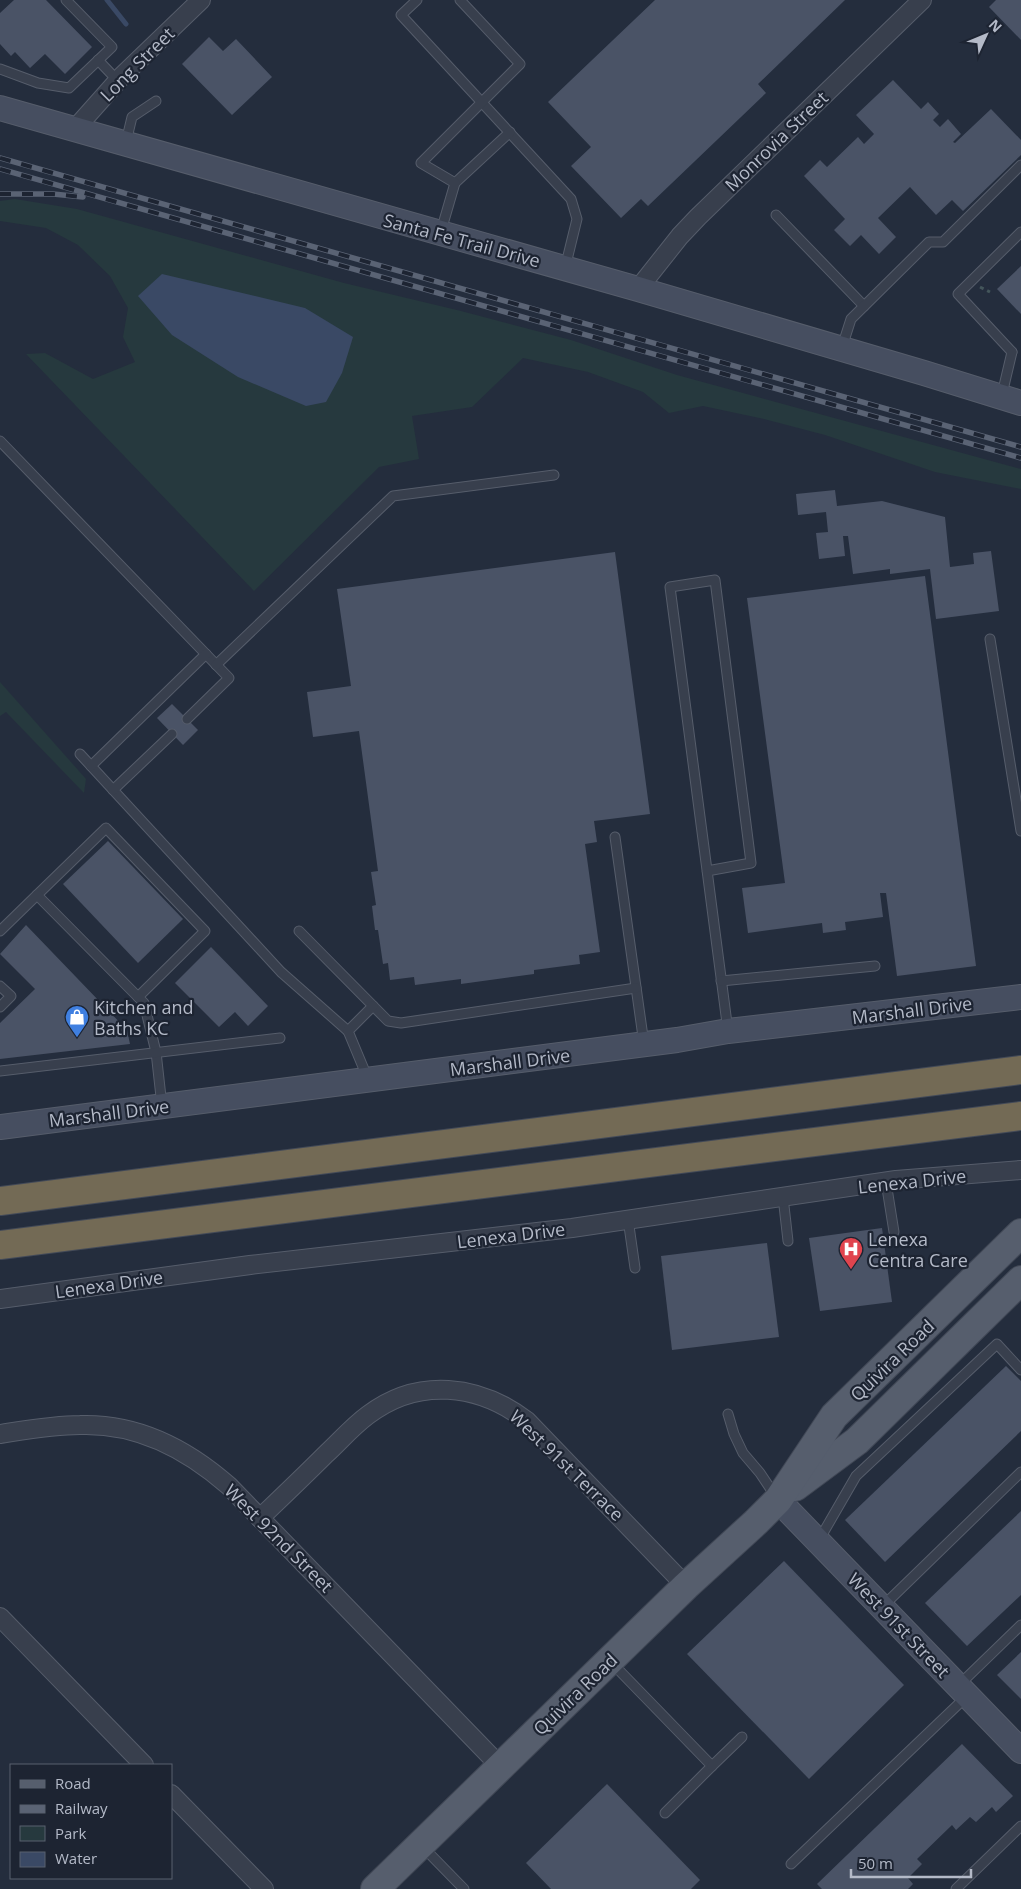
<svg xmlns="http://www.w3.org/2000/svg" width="1021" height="1889" font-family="'Open Sans',sans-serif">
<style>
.green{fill:#26393e}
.water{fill:#3a4965}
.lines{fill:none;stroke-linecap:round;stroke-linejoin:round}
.stream{stroke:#3a4965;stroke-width:5}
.building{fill:#4a5366}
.lane-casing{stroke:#565d6b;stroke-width:11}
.street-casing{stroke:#565d6b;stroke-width:20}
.secondary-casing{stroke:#565d6b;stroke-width:26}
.primary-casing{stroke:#414856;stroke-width:30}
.highway-casing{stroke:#434a58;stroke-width:30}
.path{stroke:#44565b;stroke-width:3;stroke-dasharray:4 4;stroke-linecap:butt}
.lane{stroke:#383f4d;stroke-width:9}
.street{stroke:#383f4d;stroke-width:18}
.secondary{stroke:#464e60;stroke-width:24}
.primary{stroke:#565e6d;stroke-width:28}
.highway{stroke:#736a55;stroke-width:28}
.rail-casing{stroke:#5a6374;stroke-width:5.5}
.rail{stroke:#1d2432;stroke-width:4;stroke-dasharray:11;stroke-linecap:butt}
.labels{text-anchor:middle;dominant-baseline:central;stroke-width:4.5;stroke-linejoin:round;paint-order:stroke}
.street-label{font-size:18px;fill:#b4bac8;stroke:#1d2432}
.poi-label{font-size:18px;fill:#b4bac8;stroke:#1d2432;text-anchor:start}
</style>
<rect width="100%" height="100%" fill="#242d3d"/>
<g class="green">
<polygon points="15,199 77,209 344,283 461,311 571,340 677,375 1021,469 1021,489 935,472 825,435 764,419 703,406 669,413 643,392 588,372 523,358 472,407 412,416 419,459 379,467 254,591 26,354 45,353 93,379 135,362 123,337 128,308 110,276 78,245 46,228 0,221 0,201"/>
<polygon points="0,682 86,779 84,793 6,712 0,716"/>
</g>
<polygon class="water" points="162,274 305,308 353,337 342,373 326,402 306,406 238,377 172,335 138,296"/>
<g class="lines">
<polyline class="stream" points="107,0 126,24"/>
</g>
<g class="building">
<polygon points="14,0 46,0 92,47 65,74 45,54 30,68 15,52 11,56 0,44 0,13"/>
<polygon points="655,0 845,0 758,84 766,93 648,206 641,199 621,218 571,166 591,147 548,102"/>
<polygon points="996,0 1021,0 1021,40 989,7"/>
<polygon points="209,37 223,51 236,39 272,77 232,115 182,64"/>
<polygon points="893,80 921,109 928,102 939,114 933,120 940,127 948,119 961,134 953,142 955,143 991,109 1021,140 1021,155 963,211 952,200 936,215 910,187 878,218 896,237 879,254 861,235 850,246 834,230 845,219 804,176 820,160 827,167 858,137 864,144 874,134 856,115"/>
<polygon points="1021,266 1021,314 997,289"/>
<polygon points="835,490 837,506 882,501 945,517 950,567 974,564 973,553 991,551 999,611 936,619 930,569 890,574 890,569 853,574 848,536 843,536 845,556 819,559 816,533 828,532 826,512 798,515 796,494"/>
<polygon points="615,552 650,814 594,821 597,842 585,844 600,952 579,955 580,964 534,970 534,974 461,984 461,979 415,985 414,977 390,980 388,963 383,964 378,930 375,930 372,906 376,905 371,872 378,871 359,731 313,737 307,692 351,686 337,589"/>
<polygon points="925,576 976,966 897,976 886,893 880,893 883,917 845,922 846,930 823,933 822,923 748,933 742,888 785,883 747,598"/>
<polygon points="172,704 198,730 183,745 157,718"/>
<polygon points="108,841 183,919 138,963 63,884"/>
<polygon points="26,925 127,1030 130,1044 0,1059 0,1023 35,989 0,954"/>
<polygon points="211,947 268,1006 248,1026 235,1012 219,1027 175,983"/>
<polygon points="882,1228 892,1302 820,1311 809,1238"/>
<polygon points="767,1243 779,1337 672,1350 661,1256"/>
<polygon points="1006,1366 1021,1381 1021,1431 885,1562 845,1520"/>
<polygon points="1021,1511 1021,1595 967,1646 925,1603"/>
<polygon points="784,1561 904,1685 809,1779 687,1654"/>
<polygon points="1021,1652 1021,1699 997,1675"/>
<polygon points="962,1744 1013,1796 996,1812 992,1807 976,1822 970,1817 956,1830 952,1825 917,1859 922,1864 908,1878 913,1884 908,1889 822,1889 817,1884"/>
<polygon points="607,1784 700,1880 691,1889 551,1889 526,1863"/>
</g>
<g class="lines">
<g class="lane-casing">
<g id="lane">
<polyline points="417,0 401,15 571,199 577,219 565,268"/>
<polyline points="98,60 118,81"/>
<polyline points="0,69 38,83 69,88 112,47 66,0"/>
<polyline points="126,142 132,117 156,101"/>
<polyline points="455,183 510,132"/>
<polyline points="776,215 864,306"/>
<polyline points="441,231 455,183 421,163 520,64 460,0"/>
<polyline points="842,347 851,319 929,242 943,242 1021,165"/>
<polyline points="1012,352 958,294 1021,232"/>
<polyline points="1003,390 1012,352"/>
<polyline points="0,441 229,678 187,719"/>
<polyline points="990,639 1021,831"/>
<polyline points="216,665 393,496 554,475"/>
<polyline points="80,754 281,972 348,1031"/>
<polyline points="91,766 206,654"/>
<polyline points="113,790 172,734"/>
<polyline points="615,837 644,1044"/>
<polyline points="707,871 751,863 715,580 670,587 728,1031"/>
<polyline points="37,895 106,828 205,931 138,997"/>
<polyline points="0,931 37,895 144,1003 156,1052 162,1106"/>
<polyline points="299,931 388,1021 401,1023 636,988"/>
<polyline points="721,981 875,966"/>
<polyline points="0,986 11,996 0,1007"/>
<polyline points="0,1071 280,1038"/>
<polyline points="368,1079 348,1031 373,1006"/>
<polyline points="886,1182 894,1232"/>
<polyline points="783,1197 788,1241"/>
<polyline points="628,1219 635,1268"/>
<polyline points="728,1414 734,1434 743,1453 760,1473 776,1497"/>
<polyline points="819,1540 856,1476 997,1344 1021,1370"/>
<polyline points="882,1607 1021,1472"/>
<polyline points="611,1662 712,1766 665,1813"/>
<polyline points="958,1686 1021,1625"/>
<polyline points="712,1766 742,1737"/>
<polyline points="422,1846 464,1889"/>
<polyline points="791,1864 967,1696"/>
<polyline points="956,1889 1021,1826"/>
</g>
</g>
<g class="street-casing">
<g id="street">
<polyline points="74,130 122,76 201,0"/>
<polyline points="638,289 680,236 698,217 922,0"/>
<polyline points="0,1299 250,1265 572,1228 896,1180 1021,1170"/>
<path d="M0,1434c26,-4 54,-9 80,-9 57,-2 107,24 149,61l271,280"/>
<path d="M260,1518c22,-21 44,-42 66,-64 14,-13 27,-28 42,-39 50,-38 111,-31 159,6l159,165"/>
<polyline points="0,1617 144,1765"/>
<polyline points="171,1794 264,1889"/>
</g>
</g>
<g class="secondary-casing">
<g id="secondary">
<polyline points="0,108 638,289 924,373 1021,403"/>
<polyline points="0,1127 677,1040 728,1031 1021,997"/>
<polyline points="778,1500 1021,1751"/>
</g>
</g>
<g class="primary-casing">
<g id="primary">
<polyline points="795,1487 857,1441 1021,1280"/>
<polyline points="375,1889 686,1586 756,1522 778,1500 834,1416 1021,1233"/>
</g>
</g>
<g class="highway-casing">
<g id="highway">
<polyline points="0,1201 1021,1070"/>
<polyline points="0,1245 1021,1116"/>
</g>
</g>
<polyline class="path" points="980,287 990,292"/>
<use href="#lane" class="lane"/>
<use href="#street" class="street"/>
<use href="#secondary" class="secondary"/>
<use href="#primary" class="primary"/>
<use href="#highway" class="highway"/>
<g class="rail-casing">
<g id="rail">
<polyline points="0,158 1021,447"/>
<polyline points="0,169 1021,458"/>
<polyline points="0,194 53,194 83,197"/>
</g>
</g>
<use href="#rail" class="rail"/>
</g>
<defs>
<g id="shop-pin" transform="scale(1.25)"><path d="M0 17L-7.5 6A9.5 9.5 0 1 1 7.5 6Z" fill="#3f7fe0" stroke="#1d2432"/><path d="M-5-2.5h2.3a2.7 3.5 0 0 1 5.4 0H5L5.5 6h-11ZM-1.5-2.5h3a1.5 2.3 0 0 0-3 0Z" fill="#fff"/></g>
<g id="hospital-pin" transform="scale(1.25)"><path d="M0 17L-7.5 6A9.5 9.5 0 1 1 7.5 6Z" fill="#e0444e" stroke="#1d2432"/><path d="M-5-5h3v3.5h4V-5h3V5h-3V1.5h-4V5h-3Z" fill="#fff"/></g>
</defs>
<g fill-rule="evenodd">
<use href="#shop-pin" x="77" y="1017"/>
<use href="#hospital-pin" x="851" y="1249"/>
</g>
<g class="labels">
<g class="street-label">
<text transform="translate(137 64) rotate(-45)">Long Street</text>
<text transform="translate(776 141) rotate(-44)">Monrovia Street</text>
<text transform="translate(462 240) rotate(15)">Santa Fe Trail Drive</text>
<text transform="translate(912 1010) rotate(-7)">Marshall Drive</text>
<text transform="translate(510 1062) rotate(-7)">Marshall Drive</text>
<text transform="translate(109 1113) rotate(-7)">Marshall Drive</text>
<text transform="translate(912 1181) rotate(-6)">Lenexa Drive</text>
<text transform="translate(511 1235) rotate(-7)">Lenexa Drive</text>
<text transform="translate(109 1284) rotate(-8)">Lenexa Drive</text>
<text transform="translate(892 1360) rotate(-44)">Quivira Road</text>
<text transform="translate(567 1465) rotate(44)">West 91st Terrace</text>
<text transform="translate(279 1538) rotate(45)">West 92nd Street</text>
<text transform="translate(899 1625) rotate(46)">West 91st Street</text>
<text transform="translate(575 1694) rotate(-44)">Quivira Road</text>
</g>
<g class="poi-label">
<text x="94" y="1007">Kitchen and<tspan x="94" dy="21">Baths KC</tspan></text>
<text x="868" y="1239">Lenexa<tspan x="868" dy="21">Centra Care</tspan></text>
</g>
</g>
<rect x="10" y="1764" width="162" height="115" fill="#1d2432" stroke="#59606e"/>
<rect x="20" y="1780" width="25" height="8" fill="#565e6d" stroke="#59606e"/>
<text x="55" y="1789" font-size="15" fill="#b4bac8">Road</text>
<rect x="20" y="1805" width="25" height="8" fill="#5a6374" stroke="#59606e"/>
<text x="55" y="1814" font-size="15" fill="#b4bac8">Railway</text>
<rect x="20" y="1826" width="25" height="15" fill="#26393e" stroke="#59606e"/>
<text x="55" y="1839" font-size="15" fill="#b4bac8">Park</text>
<rect x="20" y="1852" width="25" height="15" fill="#3a4965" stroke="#59606e"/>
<text x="55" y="1864" font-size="15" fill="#b4bac8">Water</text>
<g transform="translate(986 35) rotate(46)" stroke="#1d2432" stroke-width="4" paint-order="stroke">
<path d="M0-4L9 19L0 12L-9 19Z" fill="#b4bac8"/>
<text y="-8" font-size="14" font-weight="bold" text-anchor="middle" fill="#b4bac8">N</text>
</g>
<path d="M851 1869v8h120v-8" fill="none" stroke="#b4bac8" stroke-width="2.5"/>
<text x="858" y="1869" font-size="15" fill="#b4bac8" stroke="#1d2432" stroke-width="4" paint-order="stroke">50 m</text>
</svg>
